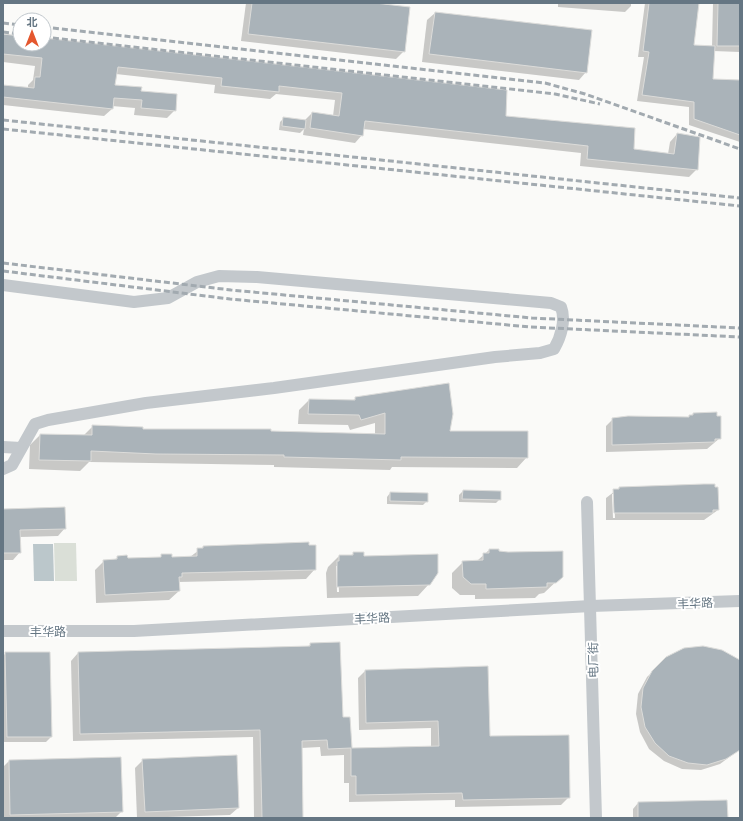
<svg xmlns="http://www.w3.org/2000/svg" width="743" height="821" font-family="Ubuntu,'Noto Sans SC',sans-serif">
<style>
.green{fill:#dadfd7}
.water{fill:#bbc7cb}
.shadow{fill:#0003;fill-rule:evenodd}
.building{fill:#aab3b9;stroke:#dcdcda}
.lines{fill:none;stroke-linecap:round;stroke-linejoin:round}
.minor{stroke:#c3c8cc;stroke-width:12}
.rail{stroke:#a2aab0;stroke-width:3;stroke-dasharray:6 3;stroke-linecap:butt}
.labels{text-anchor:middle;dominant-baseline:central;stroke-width:4;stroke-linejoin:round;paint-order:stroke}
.street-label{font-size:12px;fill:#657683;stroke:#fff}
</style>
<rect width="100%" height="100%" fill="#fafaf8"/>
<polygon class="green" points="54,543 76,543 77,581 55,581"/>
<polygon class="water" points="33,544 53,544 54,581 34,581"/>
<g class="shadow">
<polygon points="246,3 367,3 404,51 396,59 241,41"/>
<polygon points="558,3 631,3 631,6 625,12 558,7"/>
<polygon points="645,3 698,3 693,46 712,47 713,3 740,3 740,52 713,51 712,80 740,81 740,142 689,125 689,107 637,101 644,57 638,57"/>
<polygon points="435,13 586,72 579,80 422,62 427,20"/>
<polygon points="3,35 20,37 20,44 44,44 44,39 505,117 633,150 668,154 670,142 677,134 697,169 689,177 580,166 581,153 363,129 362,135 355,143 303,135 304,129 300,133 279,130 280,122 284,118 304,121 312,113 333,116 335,100 276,94 270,99 214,93 215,85 116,74 114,86 140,92 175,110 167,118 134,115 135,108 112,106 112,109 104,116 3,105 3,86 28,88 28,85 33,80 35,66 3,62"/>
<polygon points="356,398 449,432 527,457 517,468 392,467 390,470 274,467 274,465 89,462 80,471 29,469 30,445 40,435 83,436 93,426 142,430 375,434 375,423 350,430 348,425 298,424 299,410 309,400 352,401"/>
<polygon points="693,414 720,438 707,449 606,452 606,426 613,419 687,418"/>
<path d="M619,488l99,22 -14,10h-98v-22zM612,494h2l1,24h-2z"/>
<polygon points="463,491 500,499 496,503 459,502 459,495"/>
<polygon points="390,493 427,501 423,505 387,504 387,497"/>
<polygon points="3,510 65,528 58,536 20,537 20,552 13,560 3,560"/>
<polygon points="203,547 315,569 306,579 178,582 179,591 169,600 96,603 95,570 104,561 114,560 118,557 127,559 160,558 162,555 171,558 190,557"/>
<polygon points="489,550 562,576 544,593 539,594 535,598 475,599 475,595 460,595 452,588 452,573 463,562 477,561"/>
<path d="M354,553l9,4 66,27 -11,12 -91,2 -1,-25 2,-6 11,-11h11zM336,566h2l1,26h-2z"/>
<polygon points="311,644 343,718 349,718 351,749 431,748 431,728 359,730 358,678 365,671 489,737 569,797 561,805 455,807 455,800 349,802 349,783 344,783 344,755 321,756 320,747 301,748 302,818 254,818 253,737 73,741 71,661 78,653 307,647"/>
<polygon points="6,653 51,737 46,742 3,742 3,656"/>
<polygon points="667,658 740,662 740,749 720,764 701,770 682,769 664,761 649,749 640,732 636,714 638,694 647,677"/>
<polygon points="143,760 238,808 230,815 137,818 135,768"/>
<polygon points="9,761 122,811 115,818 3,818 3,767"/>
<polygon points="638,803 727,818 633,818 633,809"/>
</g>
<g class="building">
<polygon points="252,3 375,3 410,7 405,52 248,34"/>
<polygon points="649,3 699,3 694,45 715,46 713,79 740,80 740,135 694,119 694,102 642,95 649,52 643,51"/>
<polygon points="718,3 740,3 740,46 717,46"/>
<polygon points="435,12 592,30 587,73 429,54"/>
<polygon points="3,34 20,36 20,44 44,44 44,38 507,90 506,116 635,128 634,149 674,154 677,133 700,137 698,170 587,159 588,146 365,121 363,136 310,128 312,112 339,116 342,93 279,86 279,92 221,86 222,78 118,67 115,85 142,87 141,91 177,94 176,111 141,108 142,100 114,98 113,109 3,97 3,85 34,88 35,77 40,77 42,58 3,54"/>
<polygon points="283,117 306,120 305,129 282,126"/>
<polygon points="449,383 453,414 450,431 528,431 528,458 401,457 401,460 284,457 284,455 156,454 91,451 91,461 39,460 40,434 92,435 92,425 143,427 143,429 271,429 271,431 385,434 385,413 361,420 359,415 308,414 309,399 355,400 355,397"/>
<polygon points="717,412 717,416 721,416 721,439 715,439 715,442 612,445 612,418 628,416 689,417 689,415 693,415 693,413"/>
<polygon points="704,484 715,484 715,487 718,487 719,510 713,510 713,513 614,513 613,489 619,489 619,487"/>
<polygon points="463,490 501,491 501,500 462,499"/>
<polygon points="390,492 428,493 428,502 390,501"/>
<polygon points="65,507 66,529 20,530 21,553 3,553 3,509"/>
<polygon points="309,542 309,545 316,545 316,570 182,573 182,577 179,577 180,591 105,595 103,560 117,559 117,556 127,555 128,558 161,557 161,554 172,554 172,557 197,556 197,548 203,548 203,546"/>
<polygon points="489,549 499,549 499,551 508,552 563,551 563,577 556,583 547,583 547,587 486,589 486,584 471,584 463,577 462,561 483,560 483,553 489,553"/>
<polygon points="353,552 364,552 364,556 438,554 438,573 430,585 337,587 337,561 339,561 339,555 353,555"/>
<polygon points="340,642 343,717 350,717 352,748 439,746 438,721 366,723 365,670 488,666 490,736 569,735 570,798 463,800 462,793 356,795 356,776 351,776 351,748 328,749 327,740 302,741 303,818 262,818 260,730 80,734 78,652 310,646 310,643"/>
<polygon points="703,646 722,650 740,660 740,750 726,759 707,765 688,763 669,756 655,743 645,727 641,707 643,688 652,671 666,657 684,648"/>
<polygon points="5,652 50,652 52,737 7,737"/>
<polygon points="237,755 239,808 145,812 142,759"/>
<polygon points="121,757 123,812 10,815 9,760"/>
<polygon points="727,800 728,818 638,818 638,802"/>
</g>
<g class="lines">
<g class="minor">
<path d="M3,285l131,17 34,-4 29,-16 22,-6 38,1 294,26 10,4c5,13 0,30 -7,42l-14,4 -45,4 -221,31 -128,15 -98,17 -13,4 -23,41 -9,4"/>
<polyline points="3,447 21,448"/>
<polyline points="587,502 596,818"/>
<polyline points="3,631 134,631 591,606 740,601"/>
</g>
<g class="rail">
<polyline points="3,23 20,25"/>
<polyline points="44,27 545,83 585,94 740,149"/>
<polyline points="3,32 20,34"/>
<polyline points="44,37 555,94 600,104"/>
<polyline points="3,120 740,198"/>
<polyline points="3,129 740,206"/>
<polyline points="3,263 231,290 532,318 740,328"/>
<polyline points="3,271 230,299 530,327 740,337"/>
</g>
</g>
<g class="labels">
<g class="street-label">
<text transform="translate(695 603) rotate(-2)">丰华路</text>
<text transform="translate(372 618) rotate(-3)">丰华路</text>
<text x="48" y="631">丰华路</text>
<text transform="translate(593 660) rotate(-91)">电厂街</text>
</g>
</g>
<rect width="743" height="821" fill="none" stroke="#657683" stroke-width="8"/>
<g transform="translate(32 32)"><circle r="19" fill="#ffffff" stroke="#c1c8cd"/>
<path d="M0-3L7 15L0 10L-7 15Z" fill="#e4572e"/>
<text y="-6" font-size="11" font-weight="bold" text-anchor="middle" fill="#657683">北</text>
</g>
</svg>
